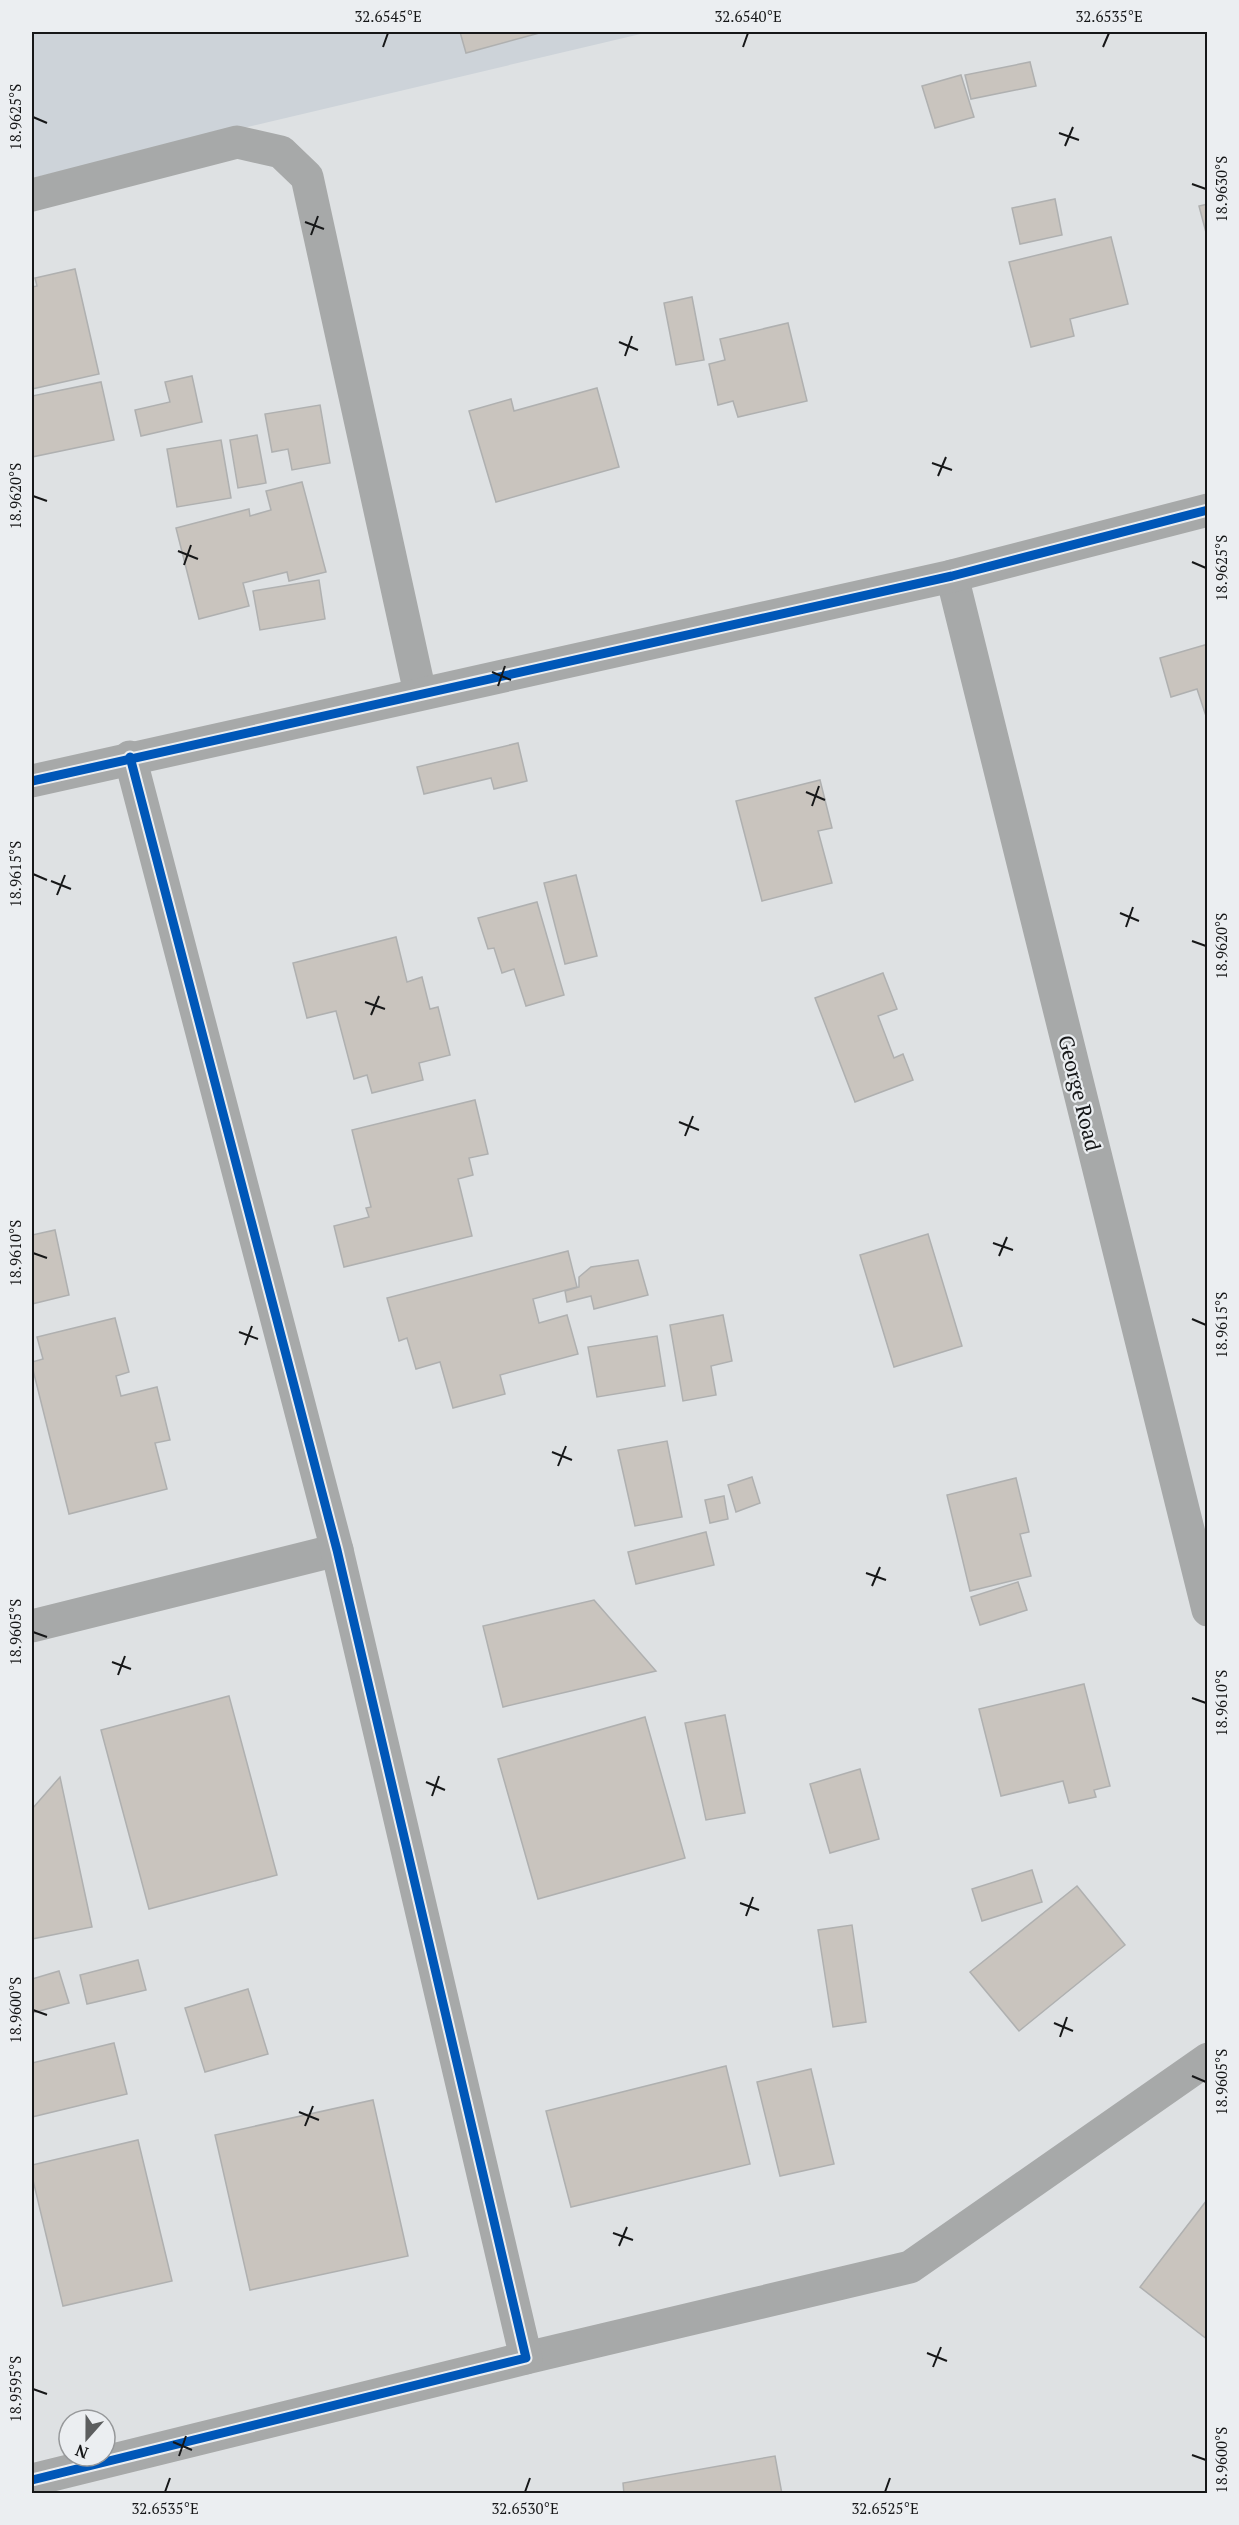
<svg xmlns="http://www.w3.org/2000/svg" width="1239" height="2525" font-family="'PT Serif',serif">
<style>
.built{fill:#cdd3d9}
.building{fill:#c9c4be;stroke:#afb0b0;stroke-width:1.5}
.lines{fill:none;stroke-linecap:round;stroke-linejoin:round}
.minor{stroke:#a7a9a9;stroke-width:33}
.cycleway-casing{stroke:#ebeef1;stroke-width:13}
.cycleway{stroke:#0057b8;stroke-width:9}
.ticks{fill:none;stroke:#161718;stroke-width:2}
.labels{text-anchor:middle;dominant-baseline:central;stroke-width:4.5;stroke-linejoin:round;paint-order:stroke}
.street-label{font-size:21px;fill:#161718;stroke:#ebeef1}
.neatline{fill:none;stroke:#161718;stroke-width:2}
.ticks-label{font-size:15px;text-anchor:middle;fill:#161718}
</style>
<rect width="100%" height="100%" fill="#dee1e3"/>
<polygon class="built" points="32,32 649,32 32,178"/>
<g class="building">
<polygon points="460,32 543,32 466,53"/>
<polygon points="1030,62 1036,86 971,99 965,75"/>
<polygon points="961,75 974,117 935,128 922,86"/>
<polygon points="1055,199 1062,235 1020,244 1012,208"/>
<polygon points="1208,204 1208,240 1199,206"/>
<polygon points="1111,237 1128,304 1070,319 1074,336 1031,347 1009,262"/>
<polygon points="75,269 99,374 32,389 32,287 37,286 35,278"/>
<polygon points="692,297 704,360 676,365 664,303"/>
<polygon points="788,323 807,401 738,417 733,401 718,405 709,364 725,360 720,339"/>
<polygon points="192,376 202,422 141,436 135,410 170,402 165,382"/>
<polygon points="101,382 114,440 32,457 32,396"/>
<polygon points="597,388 619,467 496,502 469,411 511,399 514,411"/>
<polygon points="320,405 330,463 292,470 288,449 272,452 265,414"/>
<polygon points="257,435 266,483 238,488 230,440"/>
<polygon points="221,440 231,498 177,507 167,449"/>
<polygon points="302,482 326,572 289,581 287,572 243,583 249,606 199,619 176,528 249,509 250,516 271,510 266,491"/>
<polygon points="319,580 325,619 260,630 253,591"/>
<polygon points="1208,644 1208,722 1197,689 1171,697 1160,658"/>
<polygon points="518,743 527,781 494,789 491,778 424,794 417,767"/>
<polygon points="820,780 832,828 818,831 832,883 762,901 736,801"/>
<polygon points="576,875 597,956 565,964 544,883"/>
<polygon points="537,902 564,995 526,1006 514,969 502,973 494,948 488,949 478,918"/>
<polygon points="396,937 407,982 422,977 430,1009 438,1007 450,1055 419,1063 423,1080 372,1093 367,1075 354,1079 336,1011 307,1018 293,963"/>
<polygon points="883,973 897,1009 878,1016 894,1058 903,1054 913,1080 855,1102 815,998"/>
<polygon points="475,1100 488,1154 469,1158 473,1175 458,1179 472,1236 344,1267 334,1226 369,1217 366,1208 371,1207 352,1130"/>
<polygon points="55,1230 69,1295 32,1304 32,1235"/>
<polygon points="928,1234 962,1346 894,1367 860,1255"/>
<polygon points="568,1251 577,1287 533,1299 539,1323 567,1315 578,1354 500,1375 505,1394 453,1408 440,1362 416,1369 407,1338 399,1341 387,1298"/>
<polygon points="638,1260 648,1295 594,1309 591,1296 567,1302 565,1291 579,1287 579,1277 591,1267"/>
<polygon points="723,1315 732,1361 711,1366 716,1395 683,1401 670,1325"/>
<polygon points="115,1318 129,1372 116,1376 121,1396 157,1387 170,1440 155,1443 167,1489 69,1514 32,1366 32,1362 43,1359 37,1337"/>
<polygon points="657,1336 665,1386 597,1397 588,1347"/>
<polygon points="667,1441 682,1517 635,1526 618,1450"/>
<polygon points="752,1477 760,1503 736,1512 728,1485"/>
<polygon points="1016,1478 1029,1532 1020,1534 1031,1576 970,1591 947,1495"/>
<polygon points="724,1496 728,1519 710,1523 705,1500"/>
<polygon points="706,1532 714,1565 636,1584 628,1552"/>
<polygon points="1018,1582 1027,1610 980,1625 971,1597"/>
<polygon points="594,1600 656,1671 503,1707 483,1626"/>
<polygon points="1084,1684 1110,1786 1094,1790 1096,1797 1069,1803 1063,1781 1001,1796 979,1709"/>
<polygon points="229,1696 277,1875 149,1909 101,1730"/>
<polygon points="725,1715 745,1813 706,1820 685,1723"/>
<polygon points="645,1717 685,1858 538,1899 498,1759"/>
<polygon points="860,1769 879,1839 830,1853 810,1784"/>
<polygon points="60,1777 92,1927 32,1939 32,1809"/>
<polygon points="1032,1870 1042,1902 982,1921 972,1889"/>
<polygon points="1077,1886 1125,1945 1019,2031 970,1972"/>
<polygon points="852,1925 866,2022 833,2027 818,1930"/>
<polygon points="138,1960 146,1990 87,2004 80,1975"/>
<polygon points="59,1971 69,2003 32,2013 32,1979"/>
<polygon points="248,1989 268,2054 205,2072 185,2008"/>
<polygon points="114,2043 127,2094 32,2117 32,2063"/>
<polygon points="726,2066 750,2164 571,2207 546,2111"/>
<polygon points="811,2069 834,2164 780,2176 757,2082"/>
<polygon points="373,2100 408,2256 250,2290 215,2135"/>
<polygon points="138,2140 172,2281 63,2306 32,2176 32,2165"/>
<polygon points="1207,2200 1208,2201 1208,2340 1140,2287"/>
<polygon points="775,2456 782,2494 624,2494 623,2483"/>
</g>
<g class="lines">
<g class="minor">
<polyline points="32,195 237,142 281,152 307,177 420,693"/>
<polyline points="952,576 1208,1610"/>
<polyline points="32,781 952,576 1208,510"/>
<polyline points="32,1626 337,1550"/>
<polyline points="526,2358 910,2267 1208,2059"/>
<polyline points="32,2480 526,2358 337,1550 130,757"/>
</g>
<g class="cycleway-casing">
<g id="cycleway">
<polyline points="32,781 952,576 1208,510"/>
<polyline points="32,2480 526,2358 337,1550 130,757"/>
</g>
</g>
<use href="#cycleway" class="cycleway"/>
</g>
<path class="ticks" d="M383,47l5,-14M743,47l5,-14M1103,47l6,-14M33,117l14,6M1059,133l20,7M1065,146l8,-19M1192,184l14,5M305,222l19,7M311,235l7,-19M619,342l19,8M625,356l7,-20M932,463l20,7M938,476l8,-19M33,496l14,5M178,551l20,8M1192,562l14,6M184,565l7,-20M492,672l19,8M498,686l7,-20M806,792l19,8M812,806l7,-20M33,874l14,6M51,881l20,8M57,895l8,-20M1120,913l19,8M1126,927l7,-20M1192,941l14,5M365,1002l20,7M371,1015l8,-19M679,1122l20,8M685,1136l8,-20M993,1243l20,7M33,1253l14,5M999,1256l8,-19M1192,1319l14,6M239,1332l19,7M245,1345l7,-19M552,1452l20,8M558,1466l8,-20M866,1573l20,7M872,1586l8,-19M33,1632l14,5M112,1662l19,7M118,1675l7,-19M1192,1698l14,5M426,1782l19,8M432,1796l7,-20M740,1903l19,7M746,1916l7,-19M33,2010l14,5M1054,2023l19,8M1060,2037l7,-20M1192,2076l14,6M299,2112l20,8M305,2126l8,-20M613,2233l20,7M619,2246l8,-19M927,2353l20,8M933,2367l8,-20M33,2389l14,5M173,2442l19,8M1192,2455l14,5M179,2456l7,-20M165,2492l5,-14M525,2492l5,-14M885,2492l5,-14"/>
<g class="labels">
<g class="street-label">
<text transform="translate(1080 1093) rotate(76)">George Road</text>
</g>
</g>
<rect width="1239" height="2525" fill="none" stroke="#ebeef1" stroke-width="66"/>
<g transform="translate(87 2438) rotate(201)"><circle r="28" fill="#ebeef1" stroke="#96989a" stroke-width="1.5"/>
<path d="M0-4.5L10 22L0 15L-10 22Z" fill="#5c5e5f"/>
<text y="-9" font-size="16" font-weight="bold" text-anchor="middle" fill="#161718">N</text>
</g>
<rect x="33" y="33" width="1173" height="2459" class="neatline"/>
<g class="ticks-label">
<text x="388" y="22">32.6545°E</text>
<text x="748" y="22">32.6540°E</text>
<text x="1109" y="22">32.6535°E</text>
<text transform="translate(16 117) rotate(-90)" y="5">18.9625°S</text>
<text transform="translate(1222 189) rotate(-90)" y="5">18.9630°S</text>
<text transform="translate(16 496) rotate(-90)" y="5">18.9620°S</text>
<text transform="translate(1222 568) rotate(-90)" y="5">18.9625°S</text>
<text transform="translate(16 874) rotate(-90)" y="5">18.9615°S</text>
<text transform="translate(1222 946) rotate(-90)" y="5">18.9620°S</text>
<text transform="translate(16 1253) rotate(-90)" y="5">18.9610°S</text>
<text transform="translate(1222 1325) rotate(-90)" y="5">18.9615°S</text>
<text transform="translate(16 1632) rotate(-90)" y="5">18.9605°S</text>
<text transform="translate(1222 1703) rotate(-90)" y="5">18.9610°S</text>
<text transform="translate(16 2010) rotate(-90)" y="5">18.9600°S</text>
<text transform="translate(1222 2082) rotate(-90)" y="5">18.9605°S</text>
<text transform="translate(16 2389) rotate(-90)" y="5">18.9595°S</text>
<text transform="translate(1222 2460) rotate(-90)" y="5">18.9600°S</text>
<text x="165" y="2514">32.6535°E</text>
<text x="525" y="2514">32.6530°E</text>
<text x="885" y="2514">32.6525°E</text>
</g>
</svg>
